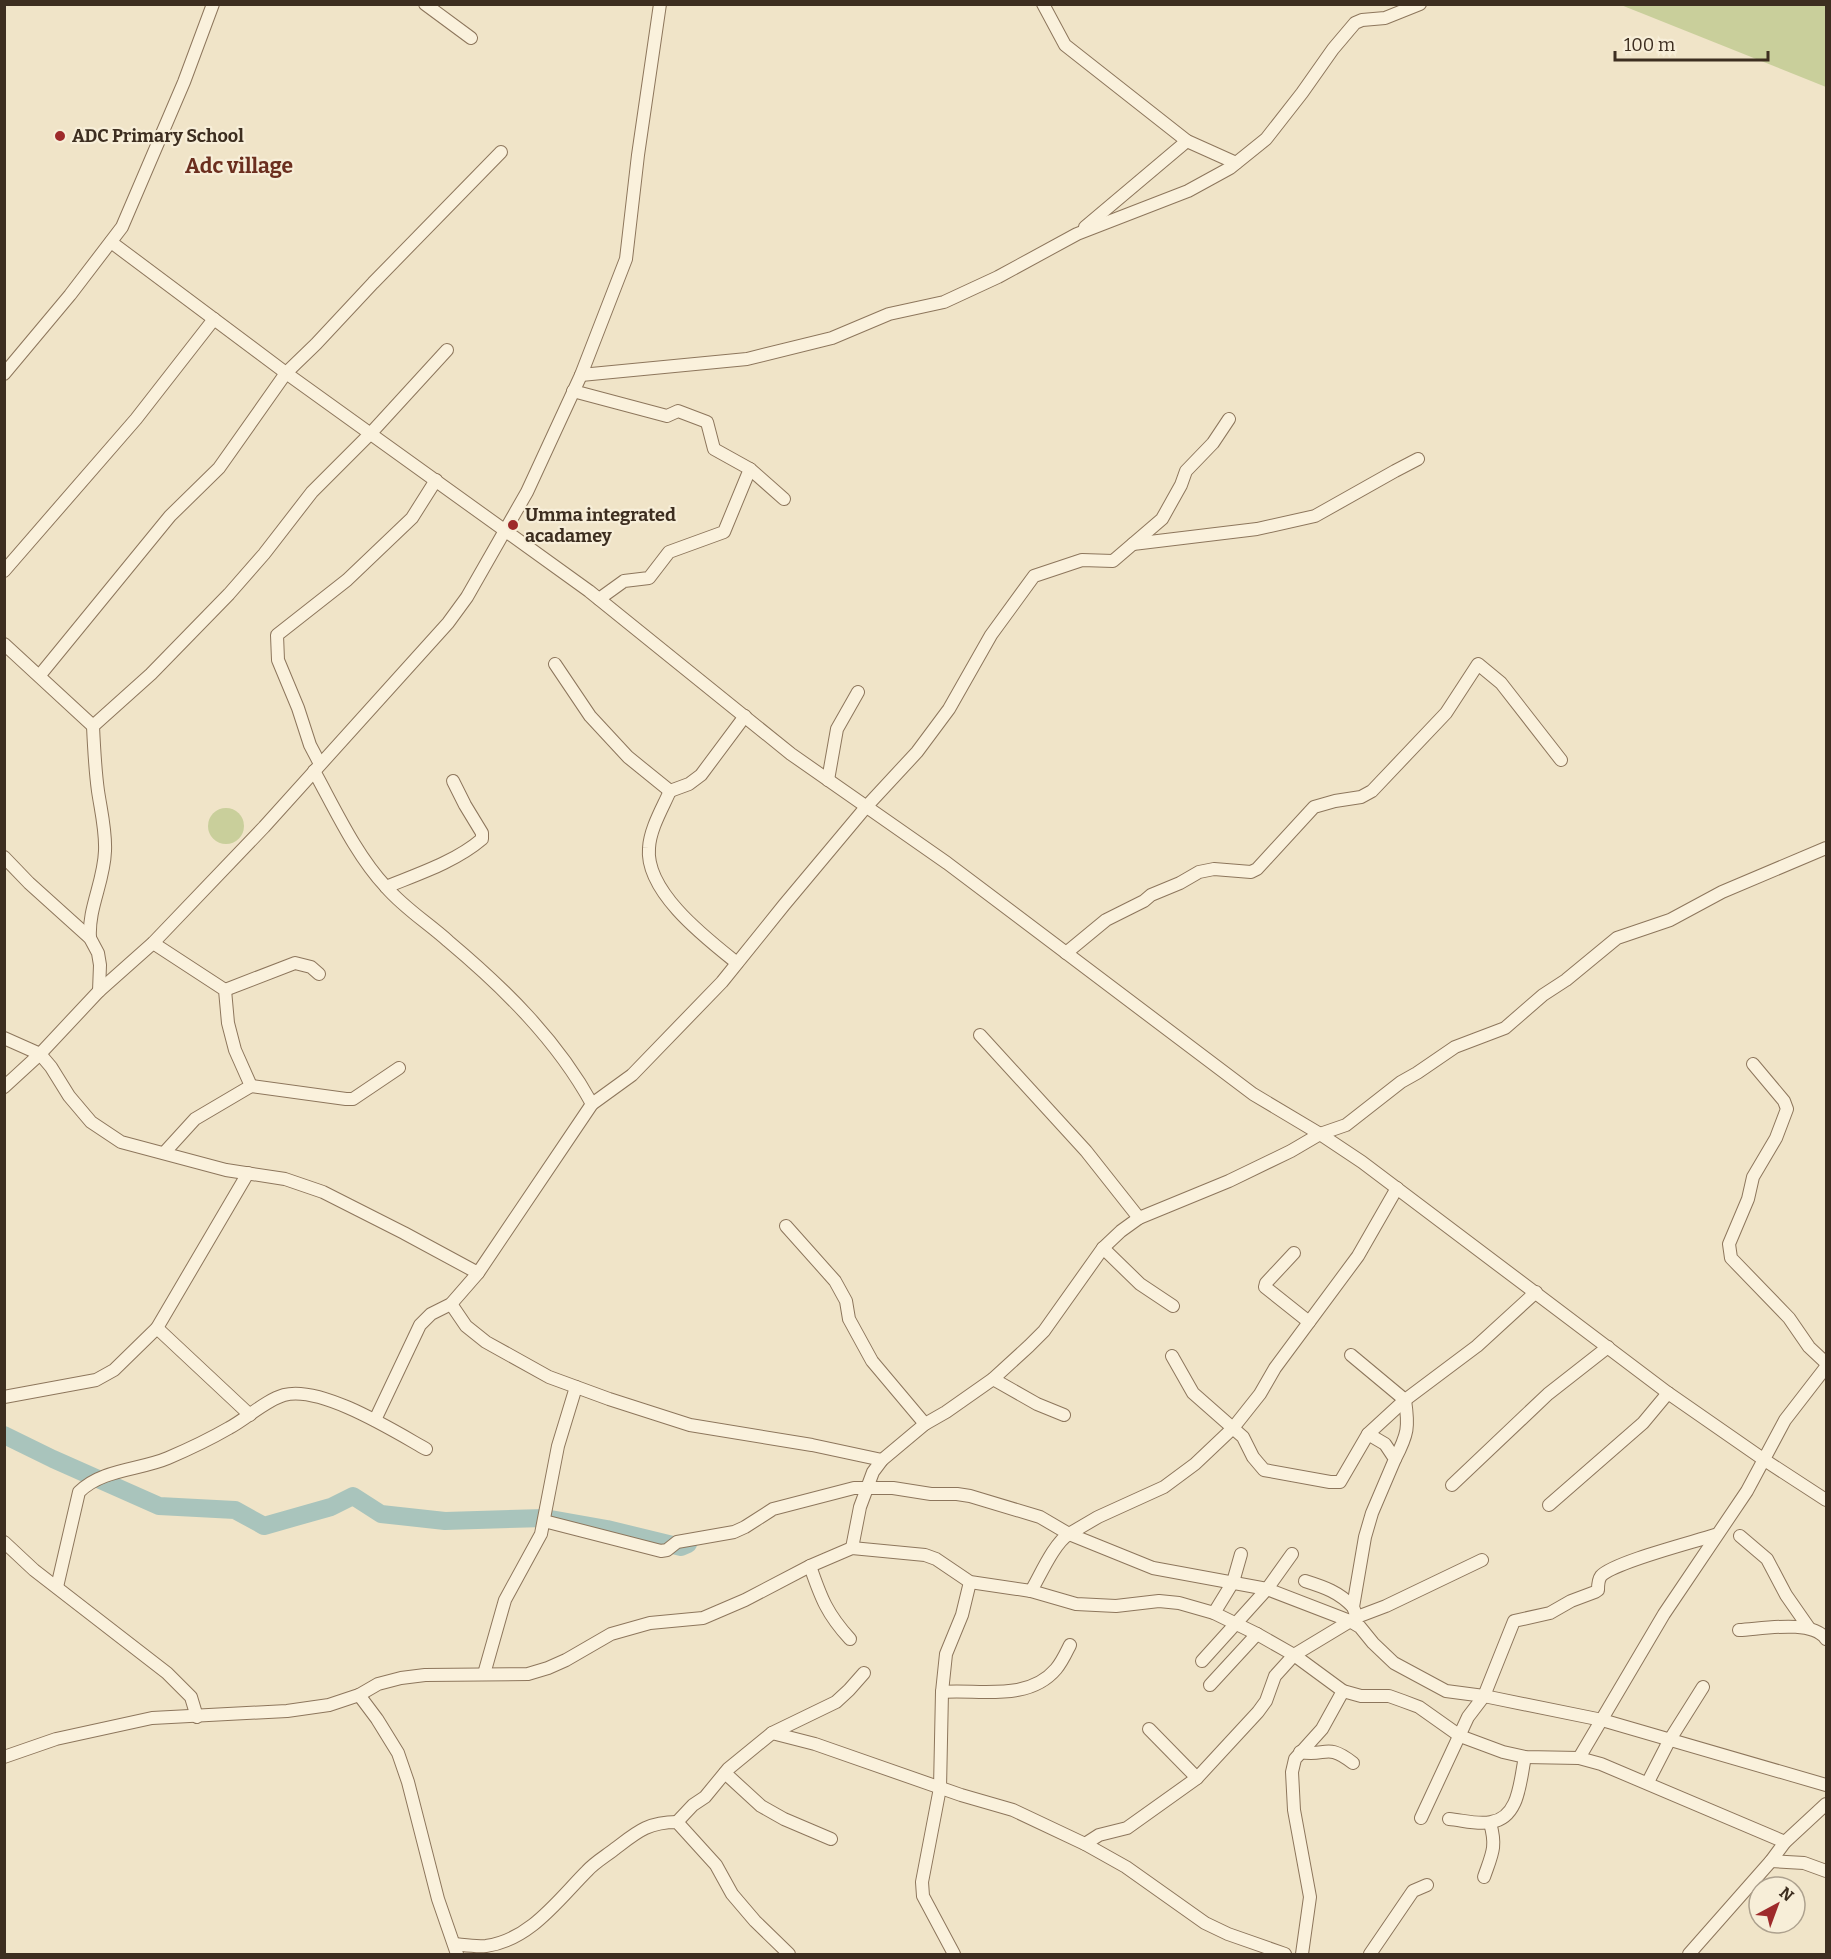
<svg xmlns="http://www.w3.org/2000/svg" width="1831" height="1959" font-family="Bitter,serif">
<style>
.green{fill:#c9cf9b}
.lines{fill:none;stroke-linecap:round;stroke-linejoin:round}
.river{stroke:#a9c4bc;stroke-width:18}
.street-casing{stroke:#8d765c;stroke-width:14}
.street{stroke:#faf1dc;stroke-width:12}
.poi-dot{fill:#9e2a2b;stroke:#f7eed8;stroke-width:2}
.labels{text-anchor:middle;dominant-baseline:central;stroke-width:4.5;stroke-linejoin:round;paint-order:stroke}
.poi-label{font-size:18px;font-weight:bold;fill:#3d2e20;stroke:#f7eed8;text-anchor:start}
.quarter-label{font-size:21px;font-weight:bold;fill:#6b2e1e;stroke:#f7eed8}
</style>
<rect width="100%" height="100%" fill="#f0e4c8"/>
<g class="green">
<polygon points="1621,5 1826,5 1826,87"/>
<circle cx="226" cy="826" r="18"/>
</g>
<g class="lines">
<polyline class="river" points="4,1435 53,1459 159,1506 235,1510 264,1526 331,1507 353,1496 381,1514 445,1521 545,1518 607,1529 681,1547 688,1544"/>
<g class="street-casing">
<g id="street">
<polyline points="425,4 471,38"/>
<polyline points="1043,4 1065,45 1187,141 1236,163"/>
<polyline points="1085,227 1187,141"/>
<polyline points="111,242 286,373 589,591 791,754 947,863 1253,1094 1320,1134 1362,1162 1668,1393 1763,1459 1826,1500"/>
<polyline points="4,374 70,295 122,227 184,82 213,4"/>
<polyline points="581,375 747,359 832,338 889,314 944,302 998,277 1077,234 1188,191 1230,168 1266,139 1302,93 1333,49 1355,23 1362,20 1385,18 1420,4"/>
<polyline points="573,391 667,416 678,411 707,422 714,449 750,469 724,532 669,552 649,578 624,581 599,599"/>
<polyline points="750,469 784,499"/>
<polyline points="1133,544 1257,529 1315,516 1395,471 1418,459"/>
<polyline points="4,571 136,419 214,319"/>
<polyline points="4,644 93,726"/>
<polyline points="555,664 590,716 628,757 670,791 689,784 701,775 745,716"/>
<polyline points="40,675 170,516 219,468 286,373 316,344 373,283 501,152"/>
<polyline points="320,764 310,745 298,708 278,660 277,635 347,580 412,518 436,480"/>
<path d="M314,771c21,38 42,84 72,116 18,21 42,36 62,54 56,47 109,99 144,163"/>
<polyline points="828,780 837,729 858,692"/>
<path d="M670,791c-8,18 -20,38 -21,57 -4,44 58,91 88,115"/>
<polyline points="4,857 29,883 90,938 98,953 100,965 99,991"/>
<path d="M386,887c32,-13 69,-25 96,-48v-6l-17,-28 -12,-24"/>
<path d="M90,938c-2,-30 14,-56 15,-87 1,-20 -4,-40 -7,-60 -3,-22 -4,-43 -5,-65l58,-52 78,-80 35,-40 48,-62 59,-59 76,-83"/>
<polyline points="153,943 225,990 228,1023 235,1050 251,1086 195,1119 164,1153"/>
<polyline points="1066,953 1106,920 1144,901 1151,895 1180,883 1199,872 1214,869 1251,872 1257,869 1314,807 1335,801 1361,797 1372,791 1446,713 1478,664 1501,683 1561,760"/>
<polyline points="225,990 295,963 311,967 319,974"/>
<polyline points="980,1035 1086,1151 1139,1218"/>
<polyline points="4,1038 40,1054 51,1067 69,1096 91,1122 121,1142 226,1170 285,1179 323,1192 404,1233 478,1273 592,1104 632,1075 722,982 784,905 866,807 917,752 949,709 991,635 1034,576 1082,560 1113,561 1162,519 1181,485 1186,471 1213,443 1229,419"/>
<polyline points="1753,1064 1784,1101 1787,1109 1776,1138 1753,1177 1748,1199 1729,1244 1731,1258 1789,1318 1809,1347 1826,1363"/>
<polyline points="251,1086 346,1099 353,1099 399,1068"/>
<polyline points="4,1087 40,1054 99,991 153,943 264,827 448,623 467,597 527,492 581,375 626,259 638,155 660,4"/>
<polyline points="1397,1188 1358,1256 1275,1368 1260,1394 1233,1428 1195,1464 1164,1487 1098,1517 1069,1534 1153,1568 1267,1589 1350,1621 1360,1627 1373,1643 1394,1663 1446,1691 1484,1696 1602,1720 1826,1785"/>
<polyline points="786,1226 835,1281 846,1301 849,1319 872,1361 925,1424"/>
<polyline points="1103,1248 1140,1284 1173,1306"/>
<polyline points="1294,1253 1266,1283 1265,1287 1309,1322"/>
<polyline points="451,1304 466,1326 486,1342 549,1377 609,1399 690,1425 812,1445 882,1460"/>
<polyline points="157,1328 250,1415"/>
<path d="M1351,1355l54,45c4,27 3,34 -10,59"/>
<polyline points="1172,1356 1193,1393 1243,1437 1253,1457 1264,1470 1330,1482 1340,1482 1368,1434 1405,1400 1477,1346 1536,1292"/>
<polyline points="993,1379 1037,1404 1064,1415"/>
<polyline points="4,1397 96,1380 114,1370 157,1328 248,1173"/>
<polyline points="375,1420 420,1325 431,1314 451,1304 478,1273"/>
<polyline points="1452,1485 1548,1394 1608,1347"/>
<polyline points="1549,1505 1643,1423 1668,1393"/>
<path d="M544,1521l117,30 6,-1 10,-8 57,-10 11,-5 28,-18 81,-21h39l38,6h26l13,2 70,21 29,17c-15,9 -29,42 -38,57"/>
<polyline points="1740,1536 1767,1559 1786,1595 1809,1628"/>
<polyline points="4,1542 34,1570 167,1673 191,1697 197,1717"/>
<polyline points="852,1548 860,1507 873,1472 882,1460 925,1424 946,1412 993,1379 1029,1346 1044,1331 1103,1248 1121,1231 1139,1218 1229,1181 1291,1151 1320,1134 1346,1125 1401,1082 1417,1073 1455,1047 1505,1028 1543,995 1566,980 1617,938 1670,920 1722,892 1826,848"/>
<path d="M810,1566c11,32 17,48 40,73"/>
<path d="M1305,1581c19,6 34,11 48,26"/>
<path d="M57,1587l22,-95c23,-23 61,-22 89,-34 21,-9 42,-19 61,-30 17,-9 37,-28 55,-33 37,-10 110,36 142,54"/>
<polyline points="1214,1613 1233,1582 1241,1554"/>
<polyline points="1357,1617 1353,1607 1365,1537 1372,1513 1395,1459 1385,1444 1368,1434"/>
<path d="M1739,1630c23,-1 73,-11 87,9"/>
<polyline points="1202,1661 1267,1589 1292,1554"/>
<polyline points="484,1674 505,1600 541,1534 558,1446 576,1387"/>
<polyline points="1210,1685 1257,1634"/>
<path d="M942,1692c37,-3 86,10 114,-23 6,-7 10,-16 14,-24"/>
<polyline points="359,1695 377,1719 398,1753 408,1782 438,1899 457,1954"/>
<polyline points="1149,1729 1197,1778"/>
<polyline points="772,1733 836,1702 849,1690 864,1673"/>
<path d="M1300,1752c27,5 26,-10 53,11"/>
<polyline points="4,1757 56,1739 152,1718 287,1711 329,1705 359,1695 378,1684 401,1678 425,1675 528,1674 548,1668 566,1660 611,1634 650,1623 703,1618 745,1600 810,1566 852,1548 925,1555 936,1559 970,1582 1031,1591 1076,1604 1116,1606 1159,1601 1179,1603 1214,1613 1257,1634 1294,1655 1343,1691 1361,1696 1389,1696 1403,1701 1419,1707 1460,1736 1503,1752 1525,1757 1579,1758 1601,1764 1785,1842"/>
<polyline points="1579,1758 1664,1614 1747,1491 1785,1420 1826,1367"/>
<polyline points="725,1773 761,1806 784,1819 831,1839"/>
<polyline points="1648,1782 1669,1741 1703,1687"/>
<path d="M1421,1818l47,-101 16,-21 30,-75 36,-8 21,-12 24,-9 3,-2c0,-5 0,-10 3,-14 13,-14 93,-34 114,-41"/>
<path d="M1449,1819c13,1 29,6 42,3 29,-4 29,-43 34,-65"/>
<polyline points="677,1822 693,1805 705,1797 728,1769 772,1733 815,1744 961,1795 1013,1810 1085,1844 1126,1867 1205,1923 1228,1934 1285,1954"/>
<polyline points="1085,1844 1099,1835 1127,1828 1197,1778 1258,1712 1266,1701 1275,1676 1294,1655 1357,1617 1386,1606 1482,1560"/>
<polyline points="1771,1861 1804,1863 1826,1871"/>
<path d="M1484,1877c8,-23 13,-30 6,-54"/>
<path d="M454,1944c10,1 21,3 32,2 44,-6 72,-46 101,-75 8,-9 19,-15 29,-23 21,-16 32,-26 61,-26l39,43 16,29 23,27 34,33"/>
<polyline points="954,1954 923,1896 922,1882 940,1788 942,1692 946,1654 962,1615 970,1582"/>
<polyline points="1302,1954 1310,1897 1294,1810 1292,1772 1295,1759 1322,1729 1343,1691"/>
<polyline points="1370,1954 1413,1891 1427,1885"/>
<polyline points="1689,1954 1771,1861 1785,1842 1826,1804"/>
</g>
</g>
<use href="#street" class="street"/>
</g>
<g class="poi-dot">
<circle cx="60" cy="136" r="6"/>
<circle cx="513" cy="525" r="6"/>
</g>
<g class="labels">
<g class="poi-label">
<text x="72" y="136">ADC Primary School</text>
<text x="525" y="515">Umma integrated<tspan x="525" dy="21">acadamey</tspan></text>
</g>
<g class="quarter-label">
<text x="239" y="166">Adc village</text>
</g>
</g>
<rect width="1831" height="1959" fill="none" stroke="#3d2e20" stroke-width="12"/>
<g transform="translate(1777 1905) rotate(41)"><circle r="28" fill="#f7eed8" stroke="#ada18e" stroke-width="1.5"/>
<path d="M0-4.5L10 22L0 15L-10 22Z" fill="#9e2a2b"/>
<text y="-9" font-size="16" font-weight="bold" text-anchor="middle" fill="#3d2e20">N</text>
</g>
<path d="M1615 51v9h153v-9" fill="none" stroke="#3d2e20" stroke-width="3"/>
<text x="1624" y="51" font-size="18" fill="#3d2e20" stroke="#f7eed8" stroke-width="4.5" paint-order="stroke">100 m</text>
</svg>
